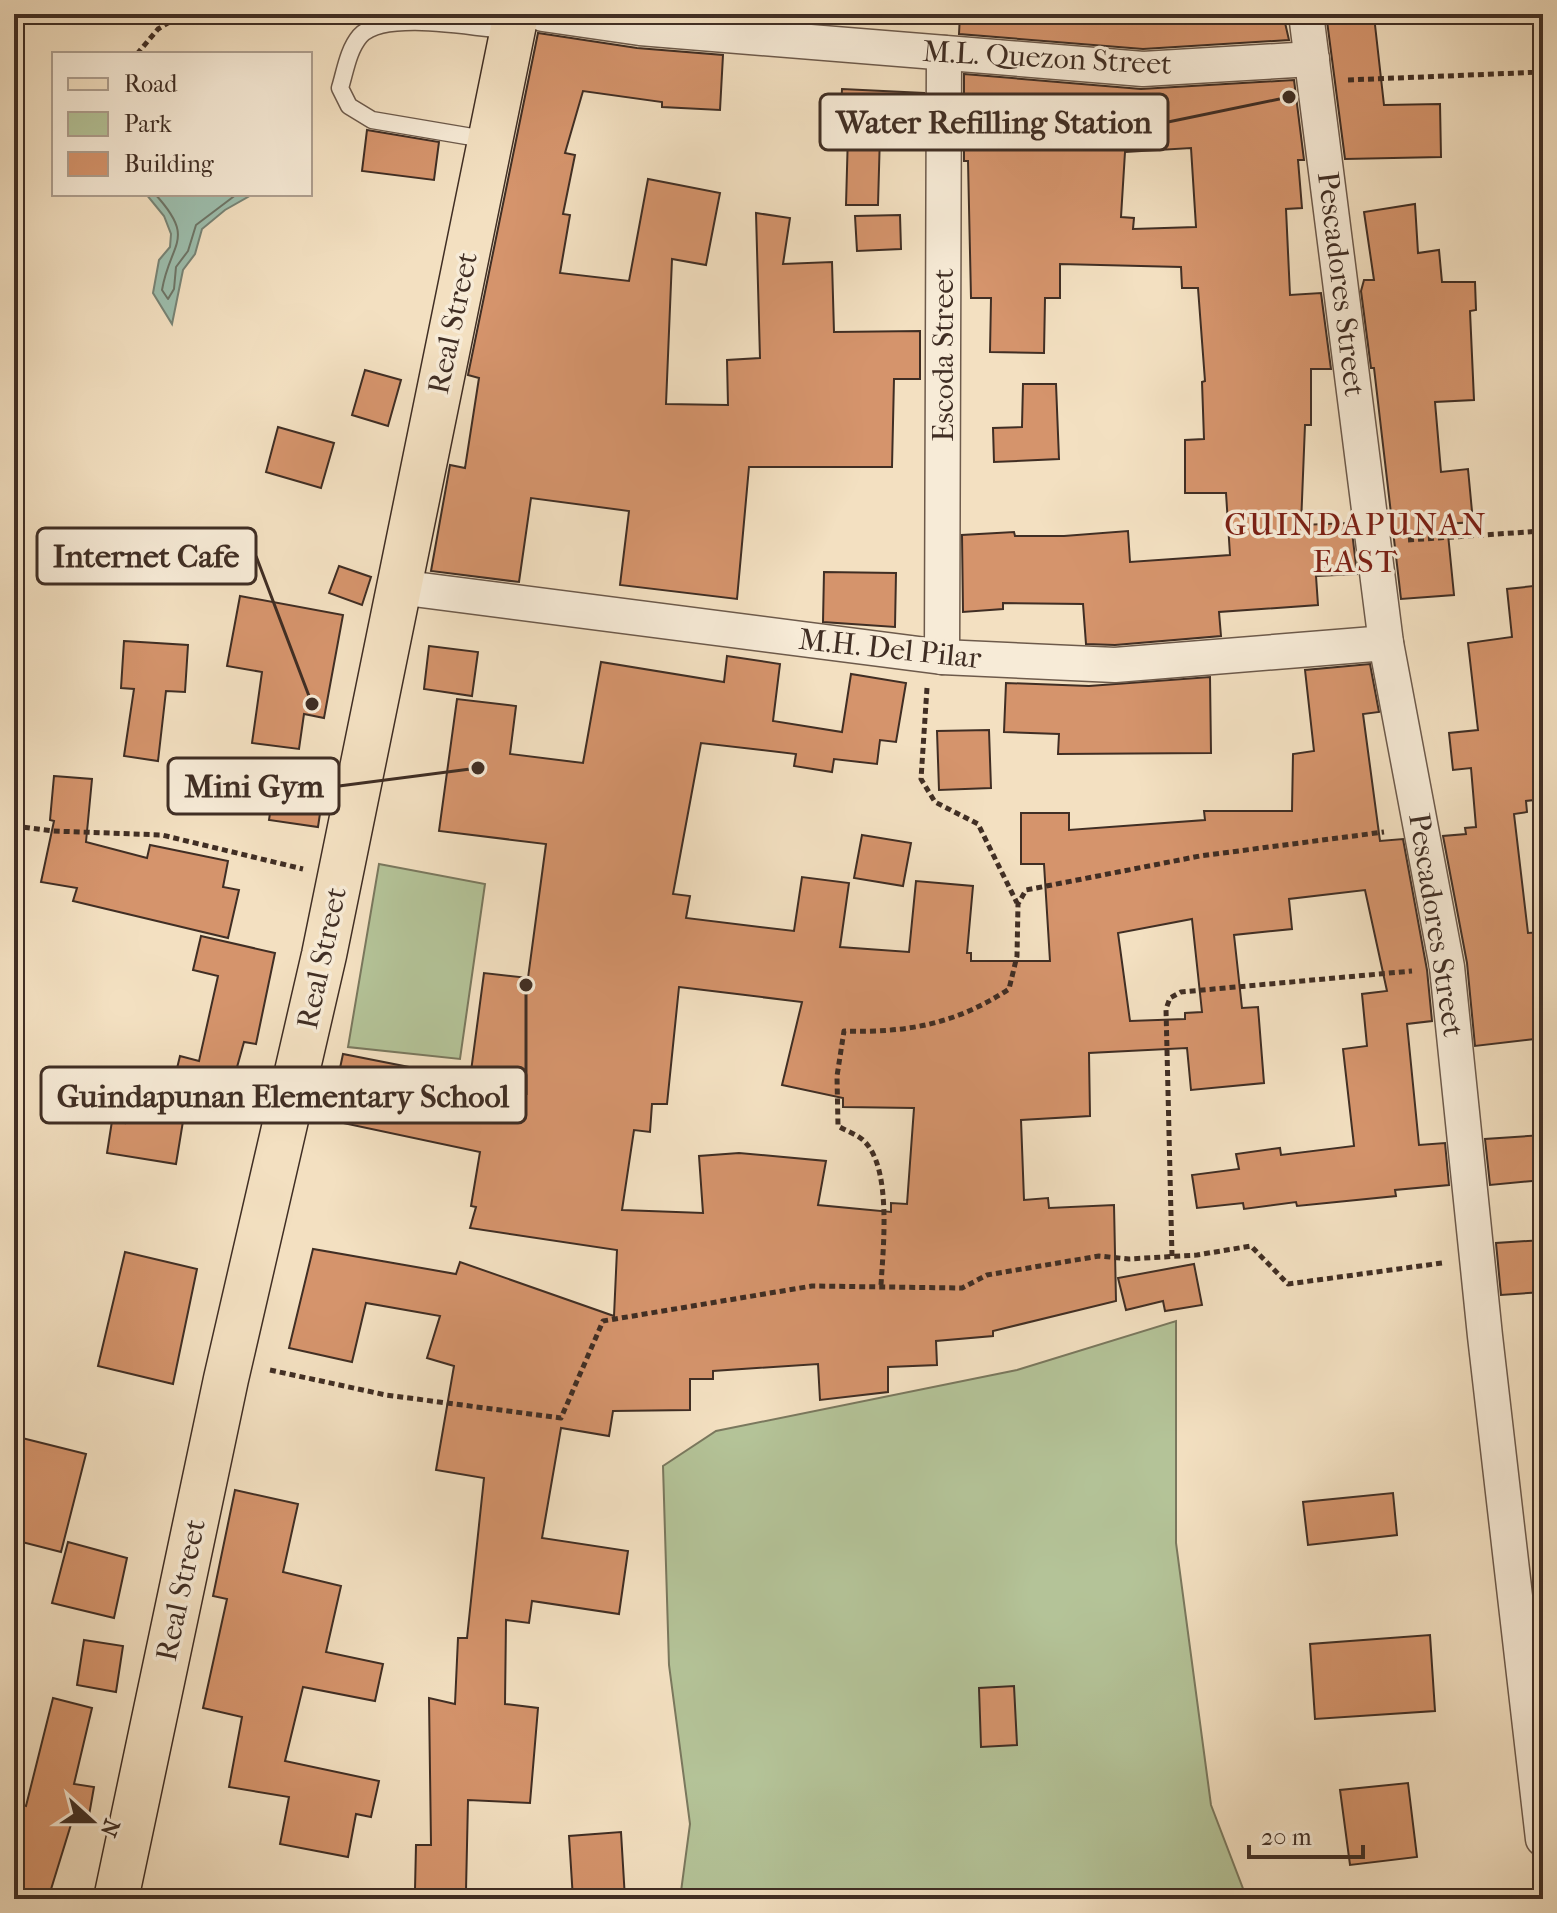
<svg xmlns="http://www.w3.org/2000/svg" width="1557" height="1913" font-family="'IM FELL French Canon',serif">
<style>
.green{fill:#b4c398;stroke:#7a785e;stroke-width:2}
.water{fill:#9dbead;stroke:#788476;stroke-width:2}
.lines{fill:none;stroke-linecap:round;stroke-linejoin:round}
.shore{stroke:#6e7668;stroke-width:2}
.building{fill:#d5946c;stroke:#402e24;stroke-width:2;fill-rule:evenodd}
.lane-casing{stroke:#6d5a4b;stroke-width:19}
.street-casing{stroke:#6d5a4b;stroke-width:37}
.primary-casing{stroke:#402e24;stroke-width:47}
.path{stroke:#402e24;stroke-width:5;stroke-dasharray:6 4;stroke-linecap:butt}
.lane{stroke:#f7ebd7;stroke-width:16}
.street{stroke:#f7ebd7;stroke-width:34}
.primary{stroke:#f3e0c1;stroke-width:44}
.labels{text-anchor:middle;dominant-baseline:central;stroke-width:7;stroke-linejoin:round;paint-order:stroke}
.street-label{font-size:30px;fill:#402e24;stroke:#f7ebd7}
.neighbourhood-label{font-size:32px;letter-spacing:2px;fill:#7a1f14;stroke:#f7ebd7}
.leader{fill:none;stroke:#402e24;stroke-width:3}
.callout-dot{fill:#402e24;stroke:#f7ebd7;stroke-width:3}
.callout{fill:#f7ebd7;stroke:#402e24;stroke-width:3}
.callout-label{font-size:32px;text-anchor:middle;font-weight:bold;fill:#402e24}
</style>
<rect width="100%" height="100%" fill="#f3e0c1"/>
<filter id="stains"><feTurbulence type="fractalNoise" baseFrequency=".0025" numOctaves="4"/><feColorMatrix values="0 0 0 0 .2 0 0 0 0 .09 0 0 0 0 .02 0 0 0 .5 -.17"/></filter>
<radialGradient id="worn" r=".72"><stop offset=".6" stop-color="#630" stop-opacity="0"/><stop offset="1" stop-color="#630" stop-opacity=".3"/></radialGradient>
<g class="green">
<polygon points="379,864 485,884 460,1059 348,1047"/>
<polygon points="1176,1321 1176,1543 1211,1805 1247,1899 680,1899 690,1824 669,1665 663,1466 716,1431 1017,1370"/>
</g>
<polygon class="water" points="146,194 253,194 225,210 202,229 195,254 183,270 172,324 153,293 159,260 170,247 171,234 164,216"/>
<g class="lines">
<path class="shore" d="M155,194c42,46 15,48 7,96l6,9 6,-10 2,-22 12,-16 8,-26 41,-31"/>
</g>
<g class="building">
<polygon points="960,14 1283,14 1289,40 1143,49 959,34"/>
<polygon points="1374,16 1384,105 1440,104 1441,157 1345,159 1327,21"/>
<polygon points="538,33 637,48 723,55 720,110 662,107 662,102 583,91 565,153 575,155 563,214 570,215 560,273 629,281 648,179 720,193 706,265 672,259 666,404 728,405 727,360 760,358 756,213 790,218 783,264 832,262 834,332 920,331 920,379 894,379 892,467 749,467 737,599 620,585 629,511 531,498 519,582 431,571 450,465 465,468 479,378 468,375"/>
<path d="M964,74l177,15 153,-9 10,80h-6l4,48 -16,1 4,86 31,-2 10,76h-20v56h-6l-4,100 50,-2 6,51 -41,2 2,29 -99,7 2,24 -106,9 -29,-1 -3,-40 -80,-1v6l-40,3 -1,-77 52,-3 1,4h49l64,-5 2,31 100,-7 -4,-62h-41v-53l19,-1 -2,-57 3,-1 -7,-93h-16l-1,-21 -121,-3v34h-15l-1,55 -54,-1 1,-54h-20l-3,-137h-4zM1191,148l5,79 -63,2 1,-11 -13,-1 4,-65z"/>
<polygon points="842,89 924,93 924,137 880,134 878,205 846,205 848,133 840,132"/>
<polygon points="367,130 439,142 434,180 362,171"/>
<polygon points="1415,204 1418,253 1439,250 1442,282 1475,282 1476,310 1470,311 1474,400 1435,402 1441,472 1468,469 1473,522 1447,524 1454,595 1401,599 1374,368 1371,368 1361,291 1364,280 1374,280 1364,212"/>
<polygon points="900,215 901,249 857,251 855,216"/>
<polygon points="365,370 401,380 388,426 352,415"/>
<polygon points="1023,384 1056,384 1059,459 994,462 993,428 1022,427"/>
<polygon points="278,427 334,443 321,488 266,472"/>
<polygon points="339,566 371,577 362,605 329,593"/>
<polygon points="824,572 896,573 895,627 823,622"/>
<polygon points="1543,585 1543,799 1526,801 1527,812 1514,814 1528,933 1543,932 1543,1038 1475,1046 1467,963 1443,836 1466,834 1465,828 1476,827 1471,768 1453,770 1449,733 1478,730 1468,643 1512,637 1507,589"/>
<polygon points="240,596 343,615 324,718 304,714 299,749 252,743 262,672 227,666"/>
<polygon points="124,641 188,645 185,692 166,691 158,761 124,756 134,689 121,688"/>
<polygon points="429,646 478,652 472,696 424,689"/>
<path d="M727,656l53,8 -7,57 69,11 9,-58 55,9 -10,59 -16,-2 -3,24 -43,-5 -2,13 -38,-6 2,-12 -95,-11 -28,151 17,2 -4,22 108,13 8,-54 47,6 -9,64 69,5 7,-71 57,5 -6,67h4v8h79l-6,-97h-23v-51h48v17l136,-10 -1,-9h88l1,-57 21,-3 -9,-81 65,-6 9,48 -16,2 17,127 23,-2 24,131 5,51 -25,3 12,121 26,-2 4,42 -54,5 1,6 -99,10 -1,-4 -52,7 -1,-6 -46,5 -5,-33 47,-6 -3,-15 44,-6 1,7 73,-9 -11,-97 24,-3 -5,-52 25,-3 -22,-101 -76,9 3,30 -58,6 8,73 16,-1 6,76 -73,7 -4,-42 -98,5 1,63 -69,4 3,80 24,-2 1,10 65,-3 2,96 -123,30v5l-57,5 1,24 -49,2v25l-68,8 -2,-36 -105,7v8h-23v31l-77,1 -4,25 -48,-8 -19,110 86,13 -9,63 -87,-13 -3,22 -23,-3 -1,84 33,4 -8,95 -62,-3 -2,91 -51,-1 1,-45h15l-2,-147 26,6 3,-66h9l17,-160 -48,-8 18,-104 -27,-8 13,-42 -74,-13 -14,59 -63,-14 24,-99 143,25 4,-12 154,54 3,-66 -147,-22 6,-21 -5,-1 9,-54 -151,-32 14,-66 127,25 14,-106 44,5 18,-134 -107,-13 18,-132 59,7 -6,48 73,9 18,-101 123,20zM1192,919l10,93 -17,1v6l-55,2 -12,-88zM679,987l123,15 -20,83 61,13v9l71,1 -7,96 -16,-1v9l-73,-7 8,-44 -87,-8 -40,3 4,57 -81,-3 12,-80 16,2 2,-28h15z"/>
<polygon points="1210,677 1211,753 1058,754 1059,734 1004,732 1006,683 1089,686"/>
<polygon points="989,730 991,788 939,790 937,731"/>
<polygon points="276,772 325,780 318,827 269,820"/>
<polygon points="54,776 92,779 86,842 147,858 150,845 228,861 223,887 239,890 228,938 73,901 77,888 41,882 54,821 50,820"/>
<polygon points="862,835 911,843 903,886 854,878"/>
<polygon points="201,936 275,953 256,1044 244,1042 224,1114 169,1101 180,1056 199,1061 218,976 193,970"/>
<polygon points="129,1100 185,1109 176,1164 107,1153 112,1121 125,1123"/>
<polygon points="1543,1135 1543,1180 1490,1185 1485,1139"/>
<polygon points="1543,1240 1543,1292 1501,1295 1496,1243"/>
<polygon points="125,1252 197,1269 173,1384 98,1366"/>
<polygon points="1194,1264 1202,1305 1165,1311 1163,1301 1126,1310 1118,1278"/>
<polygon points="14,1436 86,1454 61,1552 14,1540"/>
<polygon points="235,1490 298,1504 283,1572 341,1586 326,1652 383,1664 375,1701 303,1687 285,1761 379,1781 371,1817 356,1814 348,1857 280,1844 289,1797 229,1787 242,1717 203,1708 227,1599 213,1596"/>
<polygon points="1393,1493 1397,1535 1308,1545 1303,1502"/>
<polygon points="68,1542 127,1558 114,1618 52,1603"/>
<polygon points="1430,1635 1435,1711 1315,1719 1310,1644"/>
<polygon points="84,1640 123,1646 116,1692 77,1685"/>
<polygon points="1014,1686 1017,1745 981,1747 979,1688"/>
<polygon points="53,1698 92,1708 74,1784 94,1787 88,1821 73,1818 48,1899 14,1899 14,1802 26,1806"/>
<polygon points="1408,1783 1417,1857 1350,1865 1340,1790"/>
<polygon points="621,1832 625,1899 573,1899 569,1836"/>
</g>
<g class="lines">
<g class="lane-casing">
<path id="lane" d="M490,140l-118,-20 -23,-14 -9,-18c5,-16 8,-38 20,-52 24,-27 117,-8 151,-5"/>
</g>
<g class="street-casing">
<g id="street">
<polyline points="543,14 640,28 1143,69 1312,59"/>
<polyline points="1306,14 1386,643 1447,967 1485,1336 1543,1839"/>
<polyline points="398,587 942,657 1115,665 1386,643"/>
<polyline points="942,657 944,53"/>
</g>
</g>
<g class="primary-casing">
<polyline id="primary" points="116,1899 226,1379 324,955 516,14"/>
</g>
<g class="path">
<polyline points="137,54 158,29 183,14"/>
<polyline points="1348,80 1543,72"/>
<polyline points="1408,540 1543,531"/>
<polyline points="927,688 921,779 935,802 978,824 1017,903"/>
<polyline points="14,826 53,831 162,835 303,869"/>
<polyline points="1172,1256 1166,1009 1170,998 1181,992 1412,971"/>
<path d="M881,1285c2,-36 11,-115 -16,-143 -6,-7 -19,-11 -27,-16l-1,-50 7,-45c63,2 112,-7 165,-42l8,-33 1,-52 8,-14 174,-34 184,-24"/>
<polyline points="270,1370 386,1395 561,1418 603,1321 812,1286 962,1288 987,1275 1099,1256 1129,1259 1197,1255 1251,1246 1288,1284 1442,1263"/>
</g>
<use href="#lane" class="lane"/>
<use href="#street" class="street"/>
<use href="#primary" class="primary"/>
</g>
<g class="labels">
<g class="street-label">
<text transform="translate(1047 58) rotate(3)">M.L. Quezon Street</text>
<text transform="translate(1341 284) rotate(83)">Pescadores Street</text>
<text transform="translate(453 323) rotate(-78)">Real Street</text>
<text transform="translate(943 355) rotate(-90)">Escoda Street</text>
<text transform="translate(890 649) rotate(6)">M.H. Del Pilar</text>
<text transform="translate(1436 925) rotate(81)">Pescadores Street</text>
<text transform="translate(322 958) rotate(-78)">Real Street</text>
<text transform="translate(181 1590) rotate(-78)">Real Street</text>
</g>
<g class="neighbourhood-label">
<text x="1356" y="524">GUINDAPUNAN<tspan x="1356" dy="37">EAST</tspan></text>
</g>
</g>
<path class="leader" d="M1289 97L1168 122M312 704L256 556M478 768L339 786M526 985L526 1095"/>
<g class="callout-dot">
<circle cx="1289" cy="97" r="8"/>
<circle cx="312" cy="704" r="8"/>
<circle cx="478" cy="768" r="8"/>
<circle cx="526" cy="985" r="8"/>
</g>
<g class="callout">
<rect x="820" y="94" width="348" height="56" rx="8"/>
<rect x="37" y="528" width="219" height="56" rx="8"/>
<rect x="168" y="758" width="171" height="56" rx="8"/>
<rect x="41" y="1067" width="485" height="56" rx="8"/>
</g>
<g class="callout-label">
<text x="994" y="133">Water Refilling Station</text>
<text x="146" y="567">Internet Cafe</text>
<text x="254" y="797">Mini Gym</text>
<text x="283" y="1107">Guindapunan Elementary School</text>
</g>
<rect width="1557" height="1913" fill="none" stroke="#f3e0c1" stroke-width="48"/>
<rect x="16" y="16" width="1525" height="1881" fill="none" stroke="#402e24" stroke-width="4"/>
<rect x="24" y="24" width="1509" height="1865" fill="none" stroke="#402e24" stroke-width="2"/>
<rect x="52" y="52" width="260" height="144" fill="#f7ebd7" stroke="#ae9f8f" stroke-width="2"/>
<rect x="68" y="78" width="40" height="12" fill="#f3e0c1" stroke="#ae9f8f" stroke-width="2"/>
<text x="124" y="92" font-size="24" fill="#402e24">Road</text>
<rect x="68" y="112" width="40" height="24" fill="#b4c398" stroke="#ae9f8f" stroke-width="2"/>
<text x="124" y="132" font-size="24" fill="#402e24">Park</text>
<rect x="68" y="152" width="40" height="24" fill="#d5946c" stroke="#ae9f8f" stroke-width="2"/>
<text x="124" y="172" font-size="24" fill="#402e24">Building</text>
<g transform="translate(92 1821) rotate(111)" stroke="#f7ebd7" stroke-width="6" paint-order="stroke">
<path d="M0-6L14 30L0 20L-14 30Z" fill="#402e24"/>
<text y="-12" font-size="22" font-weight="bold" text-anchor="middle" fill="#402e24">N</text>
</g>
<path d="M1249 1845v12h114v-12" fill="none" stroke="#402e24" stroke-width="4"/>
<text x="1261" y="1845" font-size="24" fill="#402e24" stroke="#f7ebd7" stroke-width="6" paint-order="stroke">20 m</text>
<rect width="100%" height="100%" filter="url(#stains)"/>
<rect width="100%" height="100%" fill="url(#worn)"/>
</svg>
